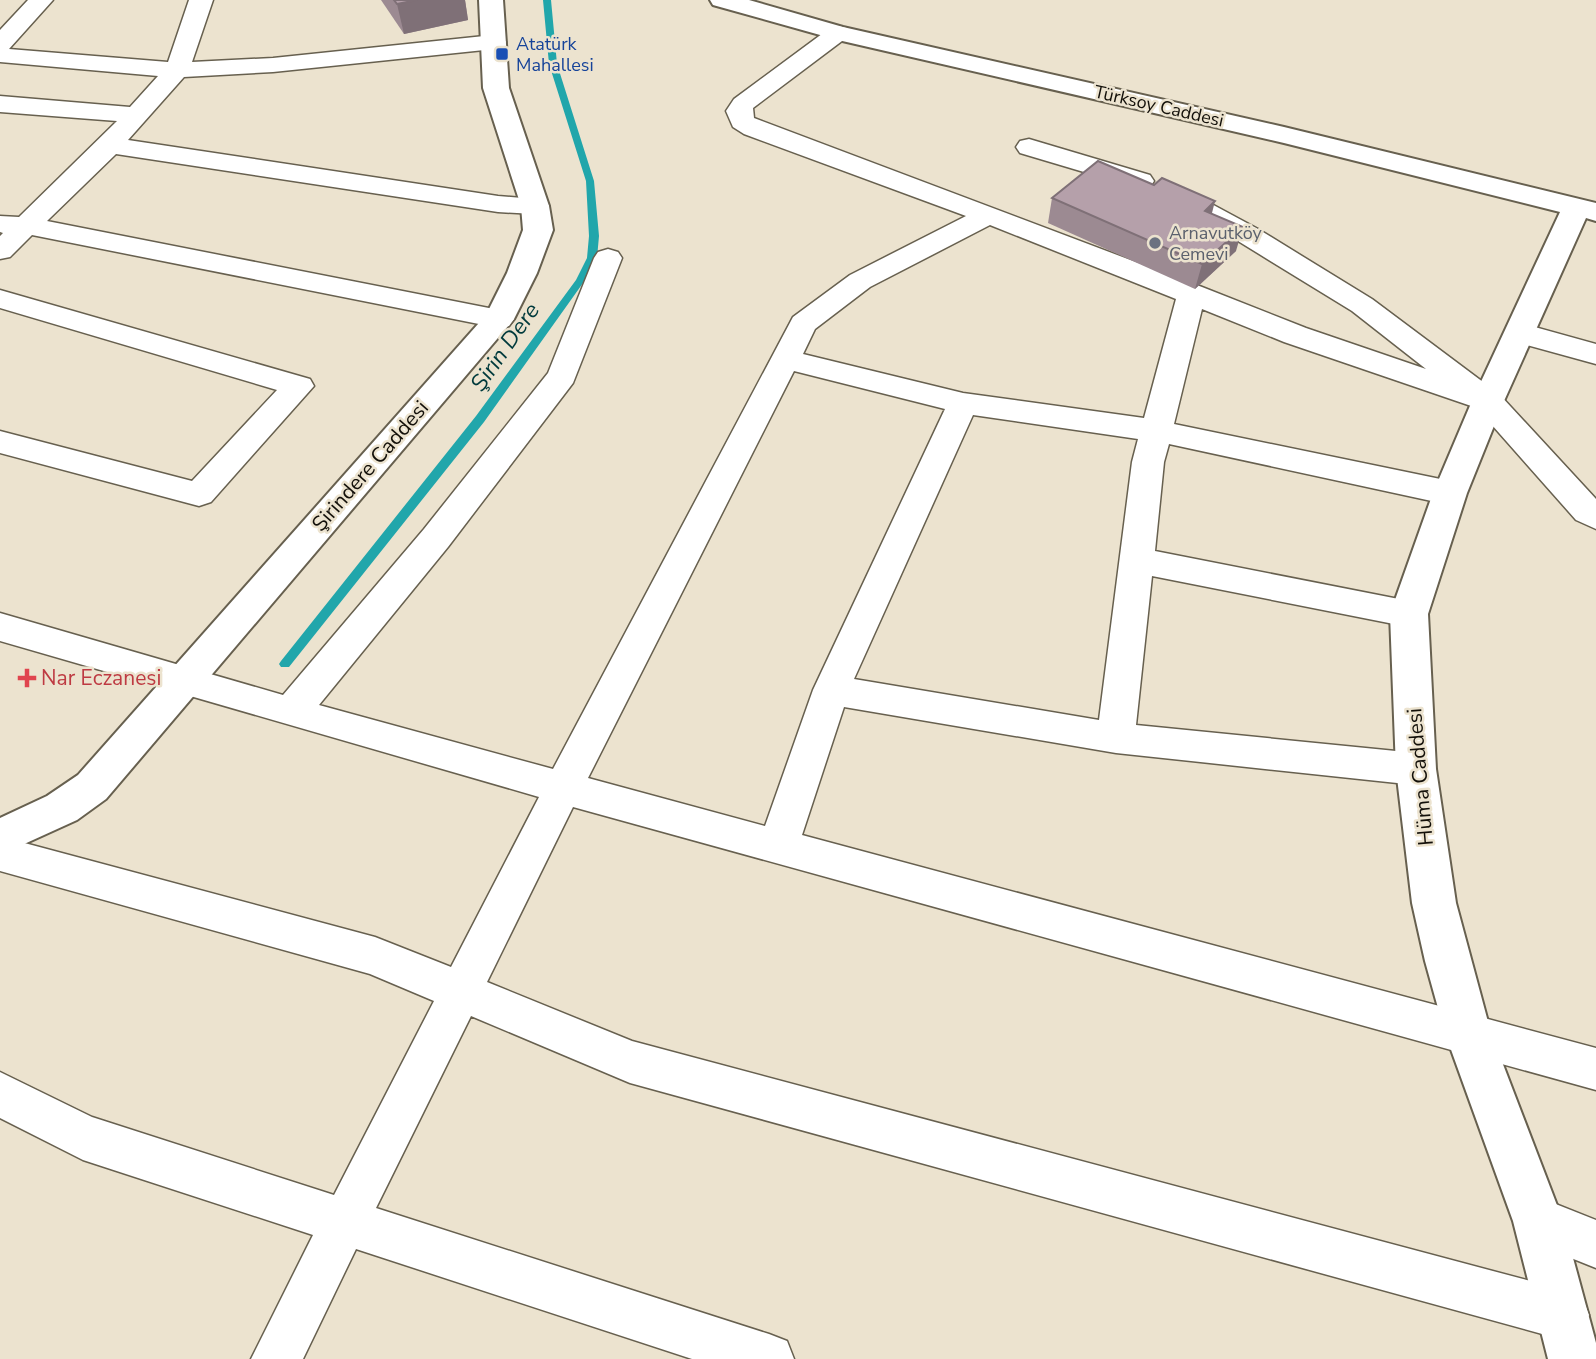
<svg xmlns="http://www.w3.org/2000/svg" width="1596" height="1359" font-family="'Nunito Sans',sans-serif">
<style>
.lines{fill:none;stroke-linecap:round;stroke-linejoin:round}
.stream{fill:#21a6ab;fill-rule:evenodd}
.street-casing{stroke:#67604f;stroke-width:3}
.secondary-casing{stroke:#67604f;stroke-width:4}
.street{fill:#fff;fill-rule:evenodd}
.secondary{fill:#fff;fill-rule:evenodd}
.wall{fill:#9c8a92}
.shaded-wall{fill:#7f7077}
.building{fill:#b5a0aa;stroke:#7f7077;stroke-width:2}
.transit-dot{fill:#1a4fb4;stroke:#ece3cf;stroke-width:2.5}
.worship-dot{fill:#6b7280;stroke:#ece3cf;stroke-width:2.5}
.health-dot{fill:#e0444e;stroke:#ece3cf;stroke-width:2.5}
.labels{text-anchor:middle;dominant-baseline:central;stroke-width:5;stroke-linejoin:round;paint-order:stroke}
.far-transit-label{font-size:18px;fill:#164399;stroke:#ece3cf;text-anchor:start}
.far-street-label{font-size:18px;fill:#13100a;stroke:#ece3cf}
.far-worship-label{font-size:18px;fill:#5b616d;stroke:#ece3cf;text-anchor:start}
.street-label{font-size:21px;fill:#13100a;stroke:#ece3cf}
.health-label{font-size:21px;fill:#be3a42;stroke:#ece3cf;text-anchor:start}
.water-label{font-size:23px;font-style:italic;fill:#003a3c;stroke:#ece3cf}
</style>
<rect width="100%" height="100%" fill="#ece3cf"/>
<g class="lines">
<polygon class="stream" points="543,0 551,0 557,64 594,181 599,236 597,258 583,283 484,422 289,667 281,667 279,664 281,661 476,416 576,280 587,258 589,236 586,181 549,64"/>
<g class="street-casing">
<g id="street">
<polygon points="28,0 53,0 9,49 168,62 189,0 213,0 192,62 273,58 494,35 502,37 506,42 502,47 494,49 273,72 184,77 128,140 498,196 545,200 549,206 545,212 535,214 498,212 116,154 47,221 499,310 509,312 514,319 509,326 499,328 32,235 10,257 0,259 0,236 3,233 0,232 0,216 19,217 117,121 0,112 0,96 130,107 158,76 0,62 0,30"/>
<path d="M838,26l8,2 4,5 -4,5 -93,70 1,10 448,169 104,41 120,41 -74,-58 -114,-70 -52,-28 -4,-6 4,-6 10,-2 10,2 52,28 114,70 127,95 97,105v30l-20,-9 -99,-112 -193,-66 -82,-33 -28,115 276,57 12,4 4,8 -4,8 -12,4 -281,-61 -5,18 -9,89 254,50 13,3 5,10 -5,10 -13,3 -257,-51 -16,149 280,28 14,5 5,11 -5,11 -14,5 -300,-32 -272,-46 -42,128 794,213v42l-1023,-283 -86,175 145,59 932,249 18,7 7,18 -7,18 -18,7 -934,-257 -159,-67 -95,192 393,126 18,7 7,18h-102l-336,-110 -53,110h-52l62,-124 -230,-75 -83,-42v-46l92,45 242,78 100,-194 -64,-27 -370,-103v-37l17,7 358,96 76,30 88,-170 -539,-156v-28l283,82 141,-166 124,-156 46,-115 4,-6 10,-3 10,3 4,6 -49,125 -125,164 -129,158 234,64 240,-452 57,-42 116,-59 -222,-82 -11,-7 -7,-16 8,-12 96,-71zM990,225l186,74 -32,119 -181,-25 -160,-39 12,-25 55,-42zM794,371l151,38 -132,281 -48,136 -177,-48zM973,415l165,24 -6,23 -33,258 -245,-41z"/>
<polygon points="1029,139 1150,175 1154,181 1150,187 1141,189 1020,153 1016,147 1020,141"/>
<polygon points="0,290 310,379 314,386 211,502 199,506 0,453 0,431 192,481 277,390 0,308"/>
<polygon points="1520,323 1596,344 1596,364 1509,340 1505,333 1509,326"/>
<polygon points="1538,1197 1596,1220 1596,1268 1521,1238 1514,1221 1521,1204"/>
</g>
</g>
<g class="secondary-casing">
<g id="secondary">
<polygon points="479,0 503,0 509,88 549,206 553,230 537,273 514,319 106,799 77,820 0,855 0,818 47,796 78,775 486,315 507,273 523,230 521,206 483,88"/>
<polygon points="710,0 749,0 843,27 1284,127 1596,203 1596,221 1586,218 1504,401 1467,493 1428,614 1436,769 1456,903 1491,1033 1563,1221 1596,1343 1596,1359 1548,1359 1513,1221 1445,1033 1425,961 1412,903 1396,769 1390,614 1433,493 1472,401 1560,212 1284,143 838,40 713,5"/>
</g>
</g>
<use href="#street" class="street"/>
<use href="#secondary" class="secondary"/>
</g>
<g class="wall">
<polygon points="381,0 465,0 468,20 404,34"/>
<polygon points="1154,185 1212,214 1236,251 1195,289 1048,223 1052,198"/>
</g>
<g class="shaded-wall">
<polygon points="417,0 465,0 468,20 404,34 397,4"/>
<polygon points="1215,201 1209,225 1205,211"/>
<polygon points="1243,227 1236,251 1195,289 1202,264"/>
</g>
<g class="building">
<polygon points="394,0 417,0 397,4"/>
<polygon points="1098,161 1154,185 1162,178 1215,201 1205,211 1243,227 1202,264 1052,198"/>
</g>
<rect class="transit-dot" x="495" y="47" width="14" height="14" rx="3.5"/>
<circle class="worship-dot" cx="1155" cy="243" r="7"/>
<path class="health-dot" d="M23.5 667.5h7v7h7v7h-7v7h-7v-7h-7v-7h7z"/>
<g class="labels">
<g class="far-transit-label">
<text x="516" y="44">Atatürk<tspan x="516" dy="21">Mahallesi</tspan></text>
</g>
<g class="far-street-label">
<text transform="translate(1159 106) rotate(13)">Türksoy Caddesi</text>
</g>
<g class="far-worship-label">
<text x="1169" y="233">Arnavutköy<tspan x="1169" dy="21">Cemevi</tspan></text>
</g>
<g class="street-label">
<text transform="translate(370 466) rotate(-49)">Şirindere Caddesi</text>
<text transform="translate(1420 777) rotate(-95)">Hüma Caddesi</text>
</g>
<g class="health-label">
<text x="41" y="678">Nar Eczanesi</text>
</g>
<g class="water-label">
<text transform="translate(505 347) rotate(-55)">Şirin Dere</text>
</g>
</g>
</svg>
